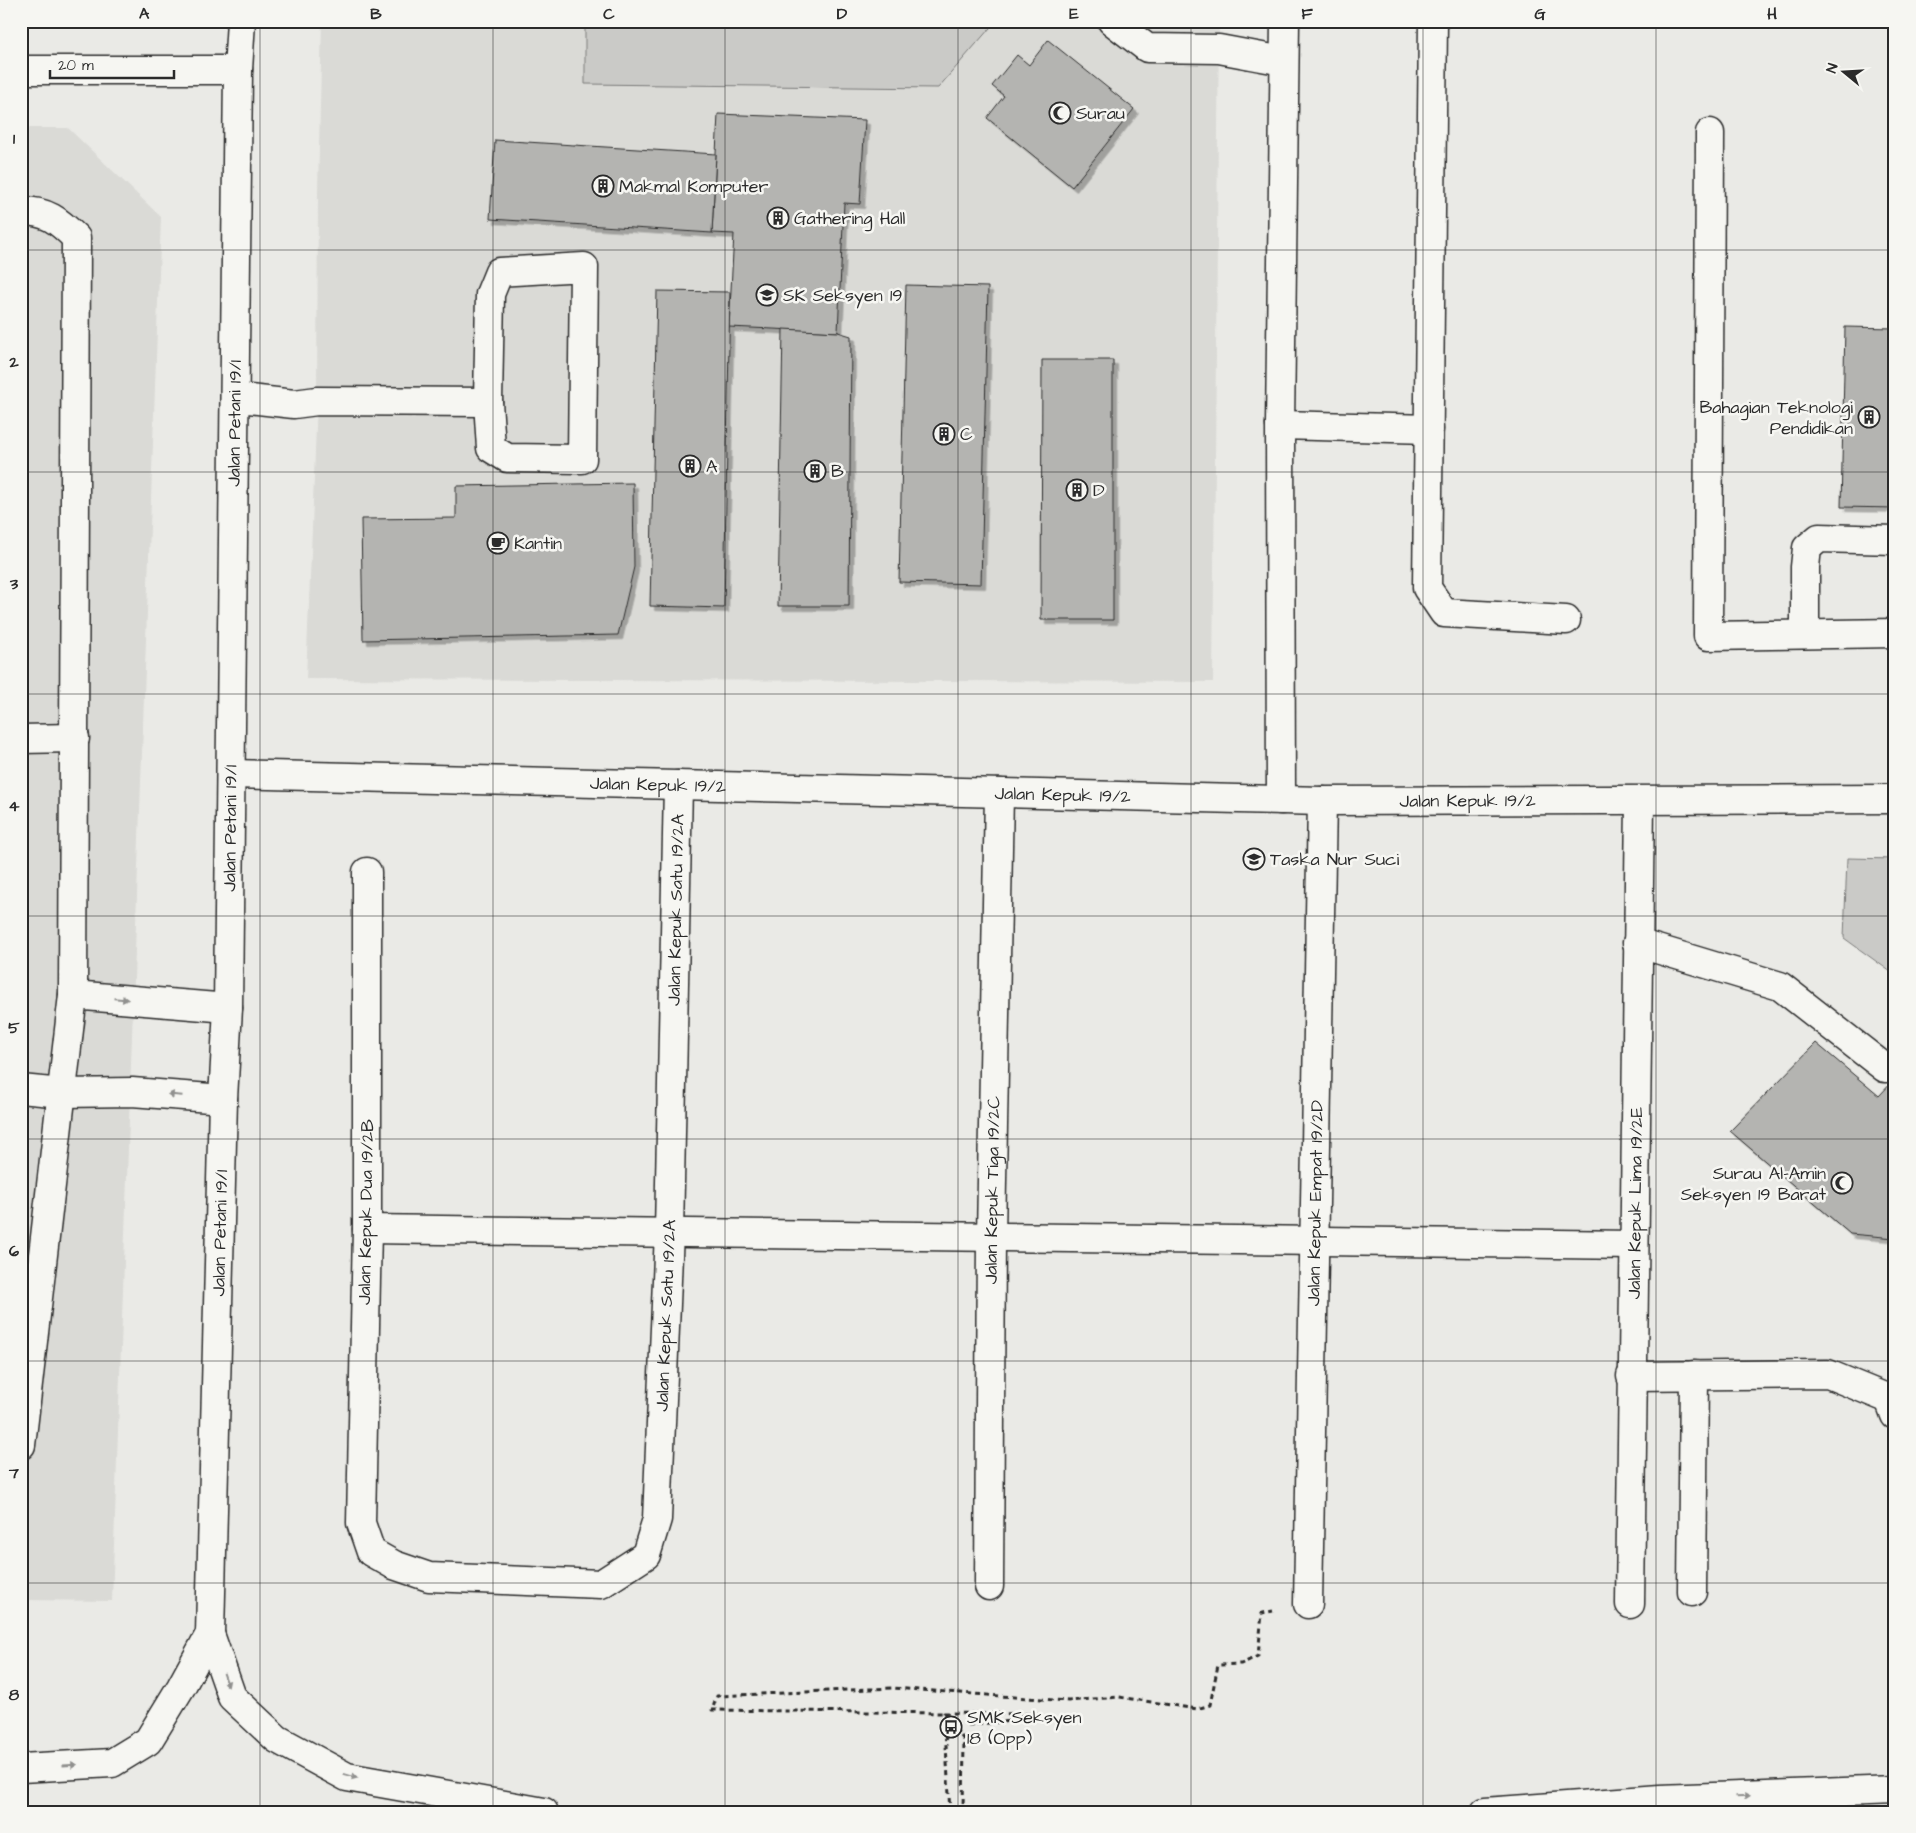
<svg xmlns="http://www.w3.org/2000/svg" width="1916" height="1833" font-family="'Architects Daughter',sans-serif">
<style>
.built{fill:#dadad6}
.green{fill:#cacac7;stroke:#7a7a79}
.building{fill:#b4b4b1;stroke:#2b2b2b;filter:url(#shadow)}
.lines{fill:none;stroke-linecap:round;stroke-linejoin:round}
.minor-casing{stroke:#2b2b2b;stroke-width:31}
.highway-casing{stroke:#2b2b2b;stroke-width:31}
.path{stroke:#2b2b2b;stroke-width:3;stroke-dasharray:5 4;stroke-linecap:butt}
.minor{stroke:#f6f6f2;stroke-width:28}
.highway{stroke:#f6f6f2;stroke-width:28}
.oneway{fill:#90908e}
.grid{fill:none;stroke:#2b2b2b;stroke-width:1;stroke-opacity:0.55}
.labels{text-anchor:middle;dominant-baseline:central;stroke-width:5;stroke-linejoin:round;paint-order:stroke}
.poi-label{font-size:18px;fill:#2b2b2b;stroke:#f6f6f2;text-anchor:start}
.street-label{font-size:18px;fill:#2b2b2b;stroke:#f6f6f2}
.neatline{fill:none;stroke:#2b2b2b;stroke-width:2}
.grid-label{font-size:16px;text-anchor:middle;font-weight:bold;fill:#2b2b2b}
</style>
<defs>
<filter id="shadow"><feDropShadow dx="4.5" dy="4.5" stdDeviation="0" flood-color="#0004"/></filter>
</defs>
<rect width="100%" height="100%" fill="#eaeae6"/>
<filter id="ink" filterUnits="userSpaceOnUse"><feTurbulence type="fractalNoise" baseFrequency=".02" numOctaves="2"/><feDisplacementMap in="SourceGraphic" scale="10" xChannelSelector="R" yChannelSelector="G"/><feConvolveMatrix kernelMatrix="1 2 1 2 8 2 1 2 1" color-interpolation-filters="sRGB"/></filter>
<g filter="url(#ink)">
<g class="built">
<polygon points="322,21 1219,21 1213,682 306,679 317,401 318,190"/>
<polygon points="21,128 68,128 161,217 112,1601 21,1600"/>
</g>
<g class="green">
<polygon points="585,21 996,21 938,88 585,84"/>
<polygon points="1847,858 1895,859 1895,975 1844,938"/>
</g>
<g class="building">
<polygon points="1048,40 1134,109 1072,187 987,118 1004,96 992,86 1017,55 1029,65"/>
<polygon points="718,114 865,120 860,204 844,203 838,332 729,327 734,234 712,233"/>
<polygon points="495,140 716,154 712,233 490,219"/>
<polygon points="906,285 988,287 981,584 899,582"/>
<polygon points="657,291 730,292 724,608 650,606"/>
<polygon points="1845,327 1895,328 1895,508 1841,507"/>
<polygon points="783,329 838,332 851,336 849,606 778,606"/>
<polygon points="1042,360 1113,360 1113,620 1041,620"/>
<polygon points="633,483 634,567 618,635 363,640 361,519 456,518 456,486"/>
<polygon points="1816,1043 1879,1096 1895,1079 1895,1238 1850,1234 1730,1131"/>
</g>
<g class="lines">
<g class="minor-casing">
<g id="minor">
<polyline points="1112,21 1147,48 1219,49 1284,61"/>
<polyline points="1433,21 1427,588 1444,613 1566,620"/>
<polyline points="21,70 238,70"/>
<polyline points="1710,133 1708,636 1895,633"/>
<path d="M21,211c26,0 37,9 55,27l-3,757 -52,450"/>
<polygon points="584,267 582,459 507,458 491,448 488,402 490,294 499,272"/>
<polyline points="235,400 249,399 294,404 317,401 488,402"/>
<polyline points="1280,425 1429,429"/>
<polyline points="1805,634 1805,567 1807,548 1819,538 1895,540"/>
<polyline points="21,739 75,738"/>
<path id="s1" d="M232,774l1090,27 573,-2"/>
<polyline points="1281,800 1280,425 1285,21"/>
<path id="s2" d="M367,872v357l-6,294 10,29 23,13 35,12 172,7 45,-29 11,-36 12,-287 9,-447"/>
<polyline points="1637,943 1780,986 1885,1068"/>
<polyline points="73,995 228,1008"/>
<polyline points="21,1089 62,1093 132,1092 223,1099"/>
<polyline points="367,1229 1633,1245"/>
<polyline points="1631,1376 1828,1374 1889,1399 1895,1415"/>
<path id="s3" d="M989,1586l2,-350 8,-443"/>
<polyline points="1692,1592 1694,1375"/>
<path id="s4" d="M1308,1604l14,-803"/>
<path id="s5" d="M1630,1604l10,-803"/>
<path id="s6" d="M210,1634l13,-535 5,-91 10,-938 3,-49"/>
</g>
</g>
<g class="highway-casing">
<g id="highway">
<polyline points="210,1634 232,1697 277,1739 347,1777 544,1812"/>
<polyline points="21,1768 112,1763 148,1741 181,1687 210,1634"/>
<polyline points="1485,1812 1660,1799 1895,1790"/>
</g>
</g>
<g class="path">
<polyline points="968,1725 1033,1719 1038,1714"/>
<polyline points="950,1812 944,1713 1038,1714"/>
<polyline points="963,1812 964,1740 944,1713 712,1710 717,1696 893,1688 1068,1701 1119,1697 1197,1709 1210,1705 1218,1665 1241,1664 1258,1656 1262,1613 1273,1611"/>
</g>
<use href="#minor" class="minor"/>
<use href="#highway" class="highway"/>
</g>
<defs><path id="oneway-solid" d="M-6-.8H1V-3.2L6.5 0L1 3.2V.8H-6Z" transform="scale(1.25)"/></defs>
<g class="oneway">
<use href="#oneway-solid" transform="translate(121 999) rotate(5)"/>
<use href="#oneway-solid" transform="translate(175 1095) rotate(-175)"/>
<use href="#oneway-solid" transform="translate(226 1680) rotate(71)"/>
<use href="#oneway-solid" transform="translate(70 1765) rotate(-3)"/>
<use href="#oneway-solid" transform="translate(351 1776) rotate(16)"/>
<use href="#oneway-solid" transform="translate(1743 1796) rotate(-2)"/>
</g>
</g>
<path class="grid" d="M260,21v1791M493,21v1791M725,21v1791M958,21v1791M1191,21v1791M1423,21v1791M1656,21v1791M21,250h1874M21,472h1874M21,694h1874M21,916h1874M21,1139h1874M21,1361h1874M21,1583h1874"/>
<defs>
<g id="mosque-ring" transform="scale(1.125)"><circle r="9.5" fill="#f6f6f2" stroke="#2b2b2b" stroke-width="1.5"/><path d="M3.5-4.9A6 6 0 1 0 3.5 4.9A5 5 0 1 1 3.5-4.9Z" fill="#2b2b2b"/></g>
<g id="building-ring" transform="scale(1.125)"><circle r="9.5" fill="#f6f6f2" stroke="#2b2b2b" stroke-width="1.5"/><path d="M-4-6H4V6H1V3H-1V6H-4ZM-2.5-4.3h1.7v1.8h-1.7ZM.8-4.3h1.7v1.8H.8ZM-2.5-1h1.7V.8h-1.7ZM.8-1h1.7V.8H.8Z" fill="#2b2b2b"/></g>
<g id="school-ring" transform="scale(1.125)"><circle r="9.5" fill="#f6f6f2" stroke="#2b2b2b" stroke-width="1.5"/><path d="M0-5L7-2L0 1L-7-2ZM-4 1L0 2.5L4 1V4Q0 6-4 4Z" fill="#2b2b2b"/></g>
<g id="cafe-ring" transform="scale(1.125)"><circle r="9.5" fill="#f6f6f2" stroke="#2b2b2b" stroke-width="1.5"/><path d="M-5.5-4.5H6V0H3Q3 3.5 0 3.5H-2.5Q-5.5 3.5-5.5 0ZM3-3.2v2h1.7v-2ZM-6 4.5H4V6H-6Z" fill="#2b2b2b"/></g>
<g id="bus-ring" transform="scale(1.125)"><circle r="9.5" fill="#f6f6f2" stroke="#2b2b2b" stroke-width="1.5"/><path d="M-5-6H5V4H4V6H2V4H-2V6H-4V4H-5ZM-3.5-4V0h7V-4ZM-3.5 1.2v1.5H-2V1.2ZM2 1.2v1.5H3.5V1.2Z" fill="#2b2b2b"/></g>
</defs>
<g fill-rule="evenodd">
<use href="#mosque-ring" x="1060" y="113"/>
<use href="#building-ring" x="603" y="186"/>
<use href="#building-ring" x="778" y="218"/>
<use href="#school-ring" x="767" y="295"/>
<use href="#building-ring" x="1869" y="417"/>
<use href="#building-ring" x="944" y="434"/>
<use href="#building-ring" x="690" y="466"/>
<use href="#building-ring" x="815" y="471"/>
<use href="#building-ring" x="1077" y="490"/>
<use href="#cafe-ring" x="498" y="543"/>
<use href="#school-ring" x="1254" y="859"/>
<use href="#mosque-ring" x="1842" y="1183"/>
<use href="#bus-ring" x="951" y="1727"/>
</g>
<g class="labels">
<g class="poi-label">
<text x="1076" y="113">Surau</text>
<text x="619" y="186">Makmal Komputer</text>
<text x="794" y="218">Gathering Hall</text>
<text x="783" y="295">SK Seksyen 19</text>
<text x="1853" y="407" text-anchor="end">Bahagian Teknologi<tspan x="1853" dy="21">Pendidikan</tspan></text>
<text x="960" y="434">C</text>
<text x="706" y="466">A</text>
<text x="831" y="471">B</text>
<text x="1093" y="490">D</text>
<text x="514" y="543">Kantin</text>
<text x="1270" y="859">Taska Nur Suci</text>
<text x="1826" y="1173" text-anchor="end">Surau Al-Amin<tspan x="1826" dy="21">Seksyen 19 Barat</tspan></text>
<text x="967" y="1717">SMK Seksyen<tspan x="967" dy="21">18 (Opp)</tspan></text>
</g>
<g class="street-label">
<text stroke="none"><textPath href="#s6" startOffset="1211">Jalan Petani 19/1</textPath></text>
<text stroke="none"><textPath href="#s1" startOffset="426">Jalan Kepuk 19/2</textPath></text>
<text stroke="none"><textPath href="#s1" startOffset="831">Jalan Kepuk 19/2</textPath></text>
<text stroke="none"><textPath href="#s1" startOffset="1236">Jalan Kepuk 19/2</textPath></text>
<text stroke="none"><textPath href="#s6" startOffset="806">Jalan Petani 19/1</textPath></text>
<text stroke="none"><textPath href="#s2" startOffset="1618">Jalan Kepuk Satu 19/2A</textPath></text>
<text stroke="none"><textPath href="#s3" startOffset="396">Jalan Kepuk Tiga 19/2C</textPath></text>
<text stroke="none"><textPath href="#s4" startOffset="401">Jalan Kepuk Empat 19/2D</textPath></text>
<text stroke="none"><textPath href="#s5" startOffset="401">Jalan Kepuk Lima 19/2E</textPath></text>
<text transform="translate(366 1212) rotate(-89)">Jalan Kepuk Dua 19/2B</text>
<text stroke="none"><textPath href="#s6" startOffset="401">Jalan Petani 19/1</textPath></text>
<text stroke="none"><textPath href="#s2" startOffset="1212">Jalan Kepuk Satu 19/2A</textPath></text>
</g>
</g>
<rect width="1916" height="1833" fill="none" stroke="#f6f6f2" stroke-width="55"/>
<g transform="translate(1844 72) rotate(288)" stroke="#f6f6f2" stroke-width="4" paint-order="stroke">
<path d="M0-4L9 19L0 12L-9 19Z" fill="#2b2b2b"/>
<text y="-8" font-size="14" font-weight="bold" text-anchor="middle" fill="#2b2b2b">N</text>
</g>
<path d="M50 70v8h124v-8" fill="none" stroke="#2b2b2b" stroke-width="2.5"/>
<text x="58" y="70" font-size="15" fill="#2b2b2b" stroke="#f6f6f2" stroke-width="4" paint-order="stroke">20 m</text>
<rect x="28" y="28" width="1860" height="1778" class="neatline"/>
<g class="grid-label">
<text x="144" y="19">A</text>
<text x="376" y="19">B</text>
<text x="609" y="19">C</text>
<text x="842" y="19">D</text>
<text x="1074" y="19">E</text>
<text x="1307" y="19">F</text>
<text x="1540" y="19">G</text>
<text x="1772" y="19">H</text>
<text x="14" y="144">1</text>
<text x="14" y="367">2</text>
<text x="14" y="589">3</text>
<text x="14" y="811">4</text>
<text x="14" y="1033">5</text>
<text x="14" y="1256">6</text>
<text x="14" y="1478">7</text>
<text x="14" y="1700">8</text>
</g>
</svg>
